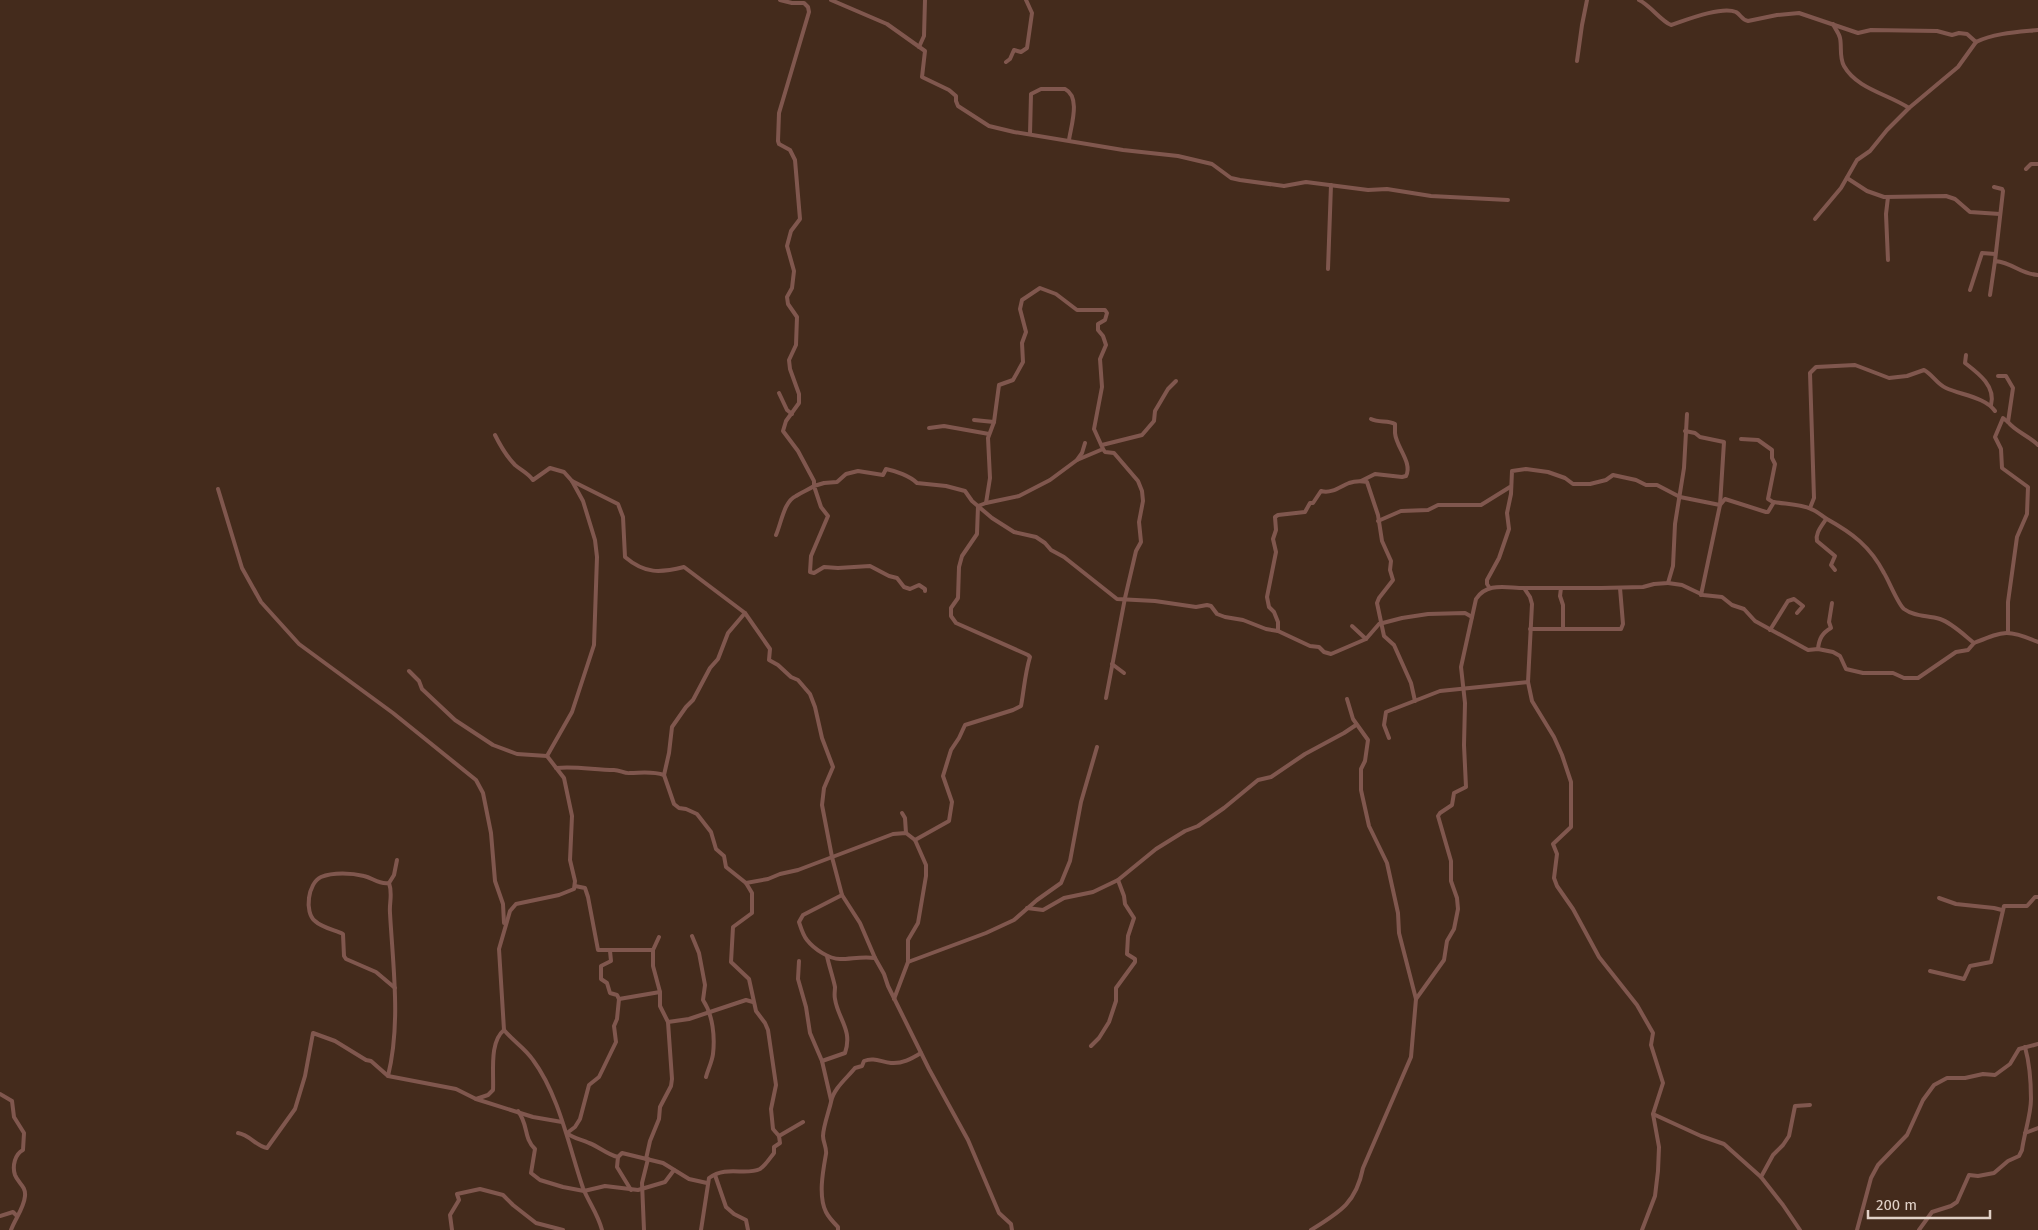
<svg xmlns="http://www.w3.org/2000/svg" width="2038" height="1230" font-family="'Fira Sans',sans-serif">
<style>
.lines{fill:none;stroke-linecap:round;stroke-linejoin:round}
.minor{stroke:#80574e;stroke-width:4}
</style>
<rect width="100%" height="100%" fill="#442b1c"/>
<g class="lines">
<g class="minor">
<polyline points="831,0 887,24 925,51 922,77 949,90 956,96 956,101 958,106 989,126 1014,132 1123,150 1178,156 1212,164 1231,178 1240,180 1284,186 1306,182 1368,190 1387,189 1431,196 1508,200"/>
<path d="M1639,0c12,6 22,21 32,25 15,-5 50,-19 65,-13 5,3 6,8 12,9l29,-6 22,-2 59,20 13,-3 66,1 15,4 7,-2 8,1 9,8c18,-9 42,-10 62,-12"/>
<polyline points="919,47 924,36 925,0"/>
<polyline points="1577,61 1582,25 1587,0"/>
<polyline points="1006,62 1010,59 1014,50 1021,52 1027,48 1032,13 1026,0"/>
<polyline points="1909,108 1958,67 1976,42"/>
<path d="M1030,134l1,-40 10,-5h24c16,8 6,37 4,51"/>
<polyline points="2026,169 2031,164 2038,164"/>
<polyline points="1847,178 1867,191 1884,197 1946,196 1955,199 1970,212 2000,214"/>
<polyline points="1994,187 2002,189 2003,191 1995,261"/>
<polyline points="1888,197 1886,214 1888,260"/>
<path d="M1815,219l26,-31 16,-28 13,-9 17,-21 22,-22c-21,-14 -52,-19 -65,-42 -5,-9 -2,-19 -4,-28 -1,-5 -5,-9 -7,-14"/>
<polyline points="1328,269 1331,185"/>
<polyline points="1970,290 1982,253 1995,254"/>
<path d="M1990,295l5,-34c19,2 25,13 43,14"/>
<path d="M1966,355l-1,8c13,10 31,23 26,42"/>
<path d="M1998,376h8l7,12 -5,34c8,10 20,13 30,23"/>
<polyline points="779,393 787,410 792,414"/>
<polyline points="974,420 994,422"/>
<polyline points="929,428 944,426 989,434"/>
<polyline points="1685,431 1695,433 1700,437 1724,442 1720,505 1701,595"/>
<path d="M495,435c5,10 11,21 20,30 6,5 13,8 18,15l17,-12 14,4 8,9 11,20 12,39 2,17 -3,88 -22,67 -25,44"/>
<polyline points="1741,439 1758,440 1772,450 1772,458 1775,464 1768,499 1773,502"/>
<polyline points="1102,445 1142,435 1154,421 1155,411 1168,389 1176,381"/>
<polyline points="1103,449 1105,452 1114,453 1138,481 1142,491 1143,501 1139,522 1141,542 1136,551 1125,598 1106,698"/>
<path d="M572,481l46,23 5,13 2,40c20,17 35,16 59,10l61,46 25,36 -1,11 9,5 13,12 7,3 12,14 5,13 7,31 11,29 -9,21 -2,17 10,52 10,38 18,28 15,35 9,16 4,12 41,83 39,71 31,73 12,11 1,6"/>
<path d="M1361,481l14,-7 27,3 4,-1c7,-13 -10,-29 -11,-43 0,-3 0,-6 0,-9 -7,-4 -16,-1 -24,-5"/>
<polyline points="218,489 242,568 261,602 299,644 393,713 476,780 483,793 491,833 495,881 503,904 504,923"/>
<polyline points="986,503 1019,496 1050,480 1077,460 1082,453 1085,443"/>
<path d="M1810,508l4,-10 -4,-125 6,-6 39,-2 34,13 18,-2 17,-6c9,5 13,14 22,18 15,7 39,9 49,23"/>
<path d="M1826,519c-4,7 -11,14 -9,22l18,15 -4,9 4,5"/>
<polyline points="1378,521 1401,511 1428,510 1438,505 1481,505 1510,487"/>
<path d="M776,535c5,-11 8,-34 20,-39 6,-4 12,-6 18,-10v-5l-16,-30 -15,-20 3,-10 13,-18v-9l-9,-25 -1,-9 7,-15 1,-28 -9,-13 -1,-7 5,-9 2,-17 -7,-25 4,-15 9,-12 -5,-59 -5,-10 -11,-6 -1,-3 1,-28 30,-101 -1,-5 -4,-4h-12l-12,-3"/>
<path d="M1489,587l-2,-3v-4l12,-22 10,-29 -2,-16 4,-19 1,-23 14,-2 22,3 17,6 8,6h17l16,-4 7,-5 23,5 10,5h11l23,12 40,8 5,-6 41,13h2l6,-10c11,2 27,2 37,7 6,2 11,7 16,10 25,14 43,27 57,54 5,8 14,31 20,36 11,8 23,6 36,10 12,4 24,16 34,24l-6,7 -12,2 -38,26h-14l-11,-5h-30l-17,-4 -6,-13 -7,-4 -15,-3 -10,1 -53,-29 -11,-12 -12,-4 -10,-8 -19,-2 -21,-10 -14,-2"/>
<polyline points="1524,588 1601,588 1643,587 1654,584 1668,583 1673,566 1675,524 1684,468 1687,414"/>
<polyline points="1561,588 1560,596 1563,605 1563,629"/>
<path d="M925,591v-2l-6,-4 -9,4 -6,-2 -7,-9 -8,-2 -19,-10 -32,2 -14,-1 -10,6 -4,-1 1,-16 17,-40 -7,-9 -7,-21 10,-3 13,-1 9,-8 12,-3 25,4 3,-6c10,2 24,7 31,14l29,3 19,5 7,10 20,17 22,14 22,5 9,6 6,7 13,7 53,42 38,2 41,6 11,-2 4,1 6,8 8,3 18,3 23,9 12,2 32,15 9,1 5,5 7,2 35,-15"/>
<polyline points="1352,626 1366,639 1379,624 1402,618 1428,614 1465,613 1472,617"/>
<polyline points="1530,629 1621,629 1623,624 1620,588"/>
<polyline points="1770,630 1788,601 1794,599 1803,606 1797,613"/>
<path d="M1278,631v-9l-4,-10 -5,-5 -2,-10 9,-45 -3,-13 3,-9 -1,-13 3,-2 27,-3 5,-9h3l8,-12c11,3 20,-5 28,-8 6,-2 12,-2 18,-1l11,33 4,26 9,20 -1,9 3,10 -14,18 -2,5 7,33 10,9 17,38 4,18"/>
<polyline points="2008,632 2008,602 2017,537 2027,514 2028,487 2002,468 2001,449 1995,437 2003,418 2008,422"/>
<path d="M1974,643c30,-12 33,-14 64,-1"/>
<path d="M1818,649c1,-10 4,-16 13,-21l-2,-6 3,-19"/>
<polyline points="1112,664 1124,673"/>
<path d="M409,671l10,10 3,8 33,31 38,25 24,9 30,2 17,22 8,38 -2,44 5,21 -1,8 -15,6 -43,9 -6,7 -11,38 5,81c9,11 21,18 29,30 26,35 36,87 50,128 6,15 15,26 19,42"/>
<polyline points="1389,738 1384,725 1386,712 1440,691 1528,682"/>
<path d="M556,768c20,-2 39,2 58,2 6,0 11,4 16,3 11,0 22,-2 34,2l10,29 5,4 7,1 11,5 14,18 5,17 8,7 2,11 20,16 6,10v20l-19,14 -2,35 18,17 7,32 9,12 3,7 8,55 -5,24 2,20 6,7"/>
<polyline points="664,775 669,753 672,727 686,707 693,700 710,668 718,659 728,633 745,613"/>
<polyline points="902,813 905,818 906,833"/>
<polyline points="746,883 768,879 780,874 798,870 893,834 906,833 915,840"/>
<polyline points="575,886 585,888 588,897 598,950 653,950"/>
<path d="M842,895l-39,20 -4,7c2,6 4,13 8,18 7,9 22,19 33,19 12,0 22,-3 35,-1"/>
<polyline points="1939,898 1956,904 1994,908 2002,910"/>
<polyline points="1027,908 1043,910 1064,898 1093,892 1118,880 1156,849 1185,831 1198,826 1224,808 1258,780 1271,777 1305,754 1344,733 1356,725"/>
<path d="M692,936l7,17 6,32 -2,15c10,15 12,37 10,54 -1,8 -5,15 -7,23"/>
<polyline points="610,951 611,961 601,966 601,979 607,983 610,993 617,995 619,999 660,992"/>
<polyline points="799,961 798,979 806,1007 810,1033 822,1061 831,1100"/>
<polyline points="908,962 986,933 1014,920 1037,900 1061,883 1070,861 1081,802 1097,747"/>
<polyline points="1930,971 1964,979 1970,966 1991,962 2004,906 2027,906 2035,897 2038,897"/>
<path d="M395,988l-19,-16 -30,-13 -2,-3 -1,-22c-9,-4 -22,-7 -28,-13 -11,-9 -7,-38 6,-44 12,-5 31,-4 43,-1 9,2 15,9 25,7l5,-8 3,-15"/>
<path d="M619,999l-2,20 -3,7 2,16 -17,35 -10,8 -9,34 -5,8 -8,6c7,6 14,6 22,10 11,4 17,11 29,14l-1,10 14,23"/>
<path d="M894,999l14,-37v-22l10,-17 8,-47v-11l-11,-25 34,-19 3,-19 -9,-26 8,-26 8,-12 6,-13 48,-15 8,-4c3,-16 4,-33 9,-49l-2,-2 -72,-32 -5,-7v-8l7,-10 1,-31 3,-11 15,-22 1,-28 8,-3 4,-25 -2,-40 6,-16 5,-37 14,-5 10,-18 -1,-19 4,-11 -6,-23 2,-9 18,-12 16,6 21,16h28l2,3 -2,7 -7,4v6l5,6 3,9 -6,14 2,28 -8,42 9,20 -26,11"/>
<path d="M1416,999l28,-39 3,-19 7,-12 4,-20 -1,-11 -6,-17v-20l-13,-45 2,-3 12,-8 2,-12 12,-6 -2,-42 1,-42 -4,-36 15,-68c11,-17 30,-11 48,-11l6,9 2,7 -4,78 4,19 22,36 8,18 9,27v45l-18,17 4,10 -3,24 3,8 16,23 26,48 38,48 16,28 -2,12 12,38 -10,31 6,33 -1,24 -3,25 -13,34"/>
<polyline points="668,1022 689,1019 746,1000 753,1002"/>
<polyline points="1091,1046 1099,1038 1109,1022 1116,1001 1116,988 1135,962 1135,959 1127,954 1128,936 1134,918 1125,904 1124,896 1118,880"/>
<path d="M822,1061l23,-8c8,-23 -7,-34 -10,-54 -1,-4 0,-8 0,-12 -2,-10 -6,-21 -8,-31"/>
<path d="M388,1076c13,-53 5,-109 2,-163 -1,-10 3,-19 -1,-30"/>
<path d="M0,1094l12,7 2,16 10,16 -1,17c-8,4 -11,16 -8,25 3,8 11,11 10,21 -1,12 -10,23 -14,34"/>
<path d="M476,1099l12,-4 5,-5c1,-17 -4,-48 11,-60"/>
<path d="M518,1111c11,15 5,26 17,38l-4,24 9,7 23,7 21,4 21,-5 33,4 27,-8 9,-12"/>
<polyline points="1653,1114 1701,1136 1724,1144 1761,1177"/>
<path d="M238,1133c12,2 18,13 29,15l28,-39 10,-33 8,-43 22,8 31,19 5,1 17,15 68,13 20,10 57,18 29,5"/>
<polyline points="2025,1133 2038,1128"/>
<polyline points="618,1157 622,1153 663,1163 689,1179 707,1183"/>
<polyline points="646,1159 650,1141 659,1119 660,1107 671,1086 672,1079 668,1022 660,1006 660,992 653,966 653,950 659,937"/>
<polyline points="715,1175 726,1207 734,1214 746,1220 748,1230"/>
<polyline points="0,1216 13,1212 17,1216"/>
<polyline points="452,1230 450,1215 459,1200 457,1194 480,1189 503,1195 513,1205 536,1223 563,1230"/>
<polyline points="644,1230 642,1183 648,1159"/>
<path d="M701,1230l8,-52c18,-13 36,-2 51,-9 5,-3 10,-11 14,-16v-6l6,-4 -1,-7 24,-14"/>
<path d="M838,1230v-3c-4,-4 -9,-9 -12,-15 -8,-16 -3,-41 0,-58 1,-6 -3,-12 -3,-18 0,-9 6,-25 8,-34 2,-13 16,-24 24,-34l7,-2 2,-5c10,-4 17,1 27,2 11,1 20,-4 30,-10"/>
<path d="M1311,1230c29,-18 45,-27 52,-62l48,-111 5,-58 -17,-66 -1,-20 -11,-50 -18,-37 -8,-36v-21l4,-8 3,-21 -15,-21 -6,-20"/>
<polyline points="1800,1230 1783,1205 1761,1177 1773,1155 1783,1145 1789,1136 1795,1106 1810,1105"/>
<polyline points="1857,1230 1871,1178 1878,1165 1907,1135 1923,1100 1934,1085 1947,1078 1965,1078 1983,1074 1995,1075 2010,1064 2019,1049 2038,1044"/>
<path d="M1919,1230l13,-18 19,-6 6,-4 12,-27 9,1 16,-3 14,-12 11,-5 3,-6c2,-16 9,-35 9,-51 0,-18 -1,-34 -6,-52"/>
</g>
</g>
<path d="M1868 1210v8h122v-8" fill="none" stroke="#e1d1c7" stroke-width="2.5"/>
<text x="1876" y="1210" font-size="15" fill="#e1d1c7" stroke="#442b1c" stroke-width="4" paint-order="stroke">200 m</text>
</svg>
